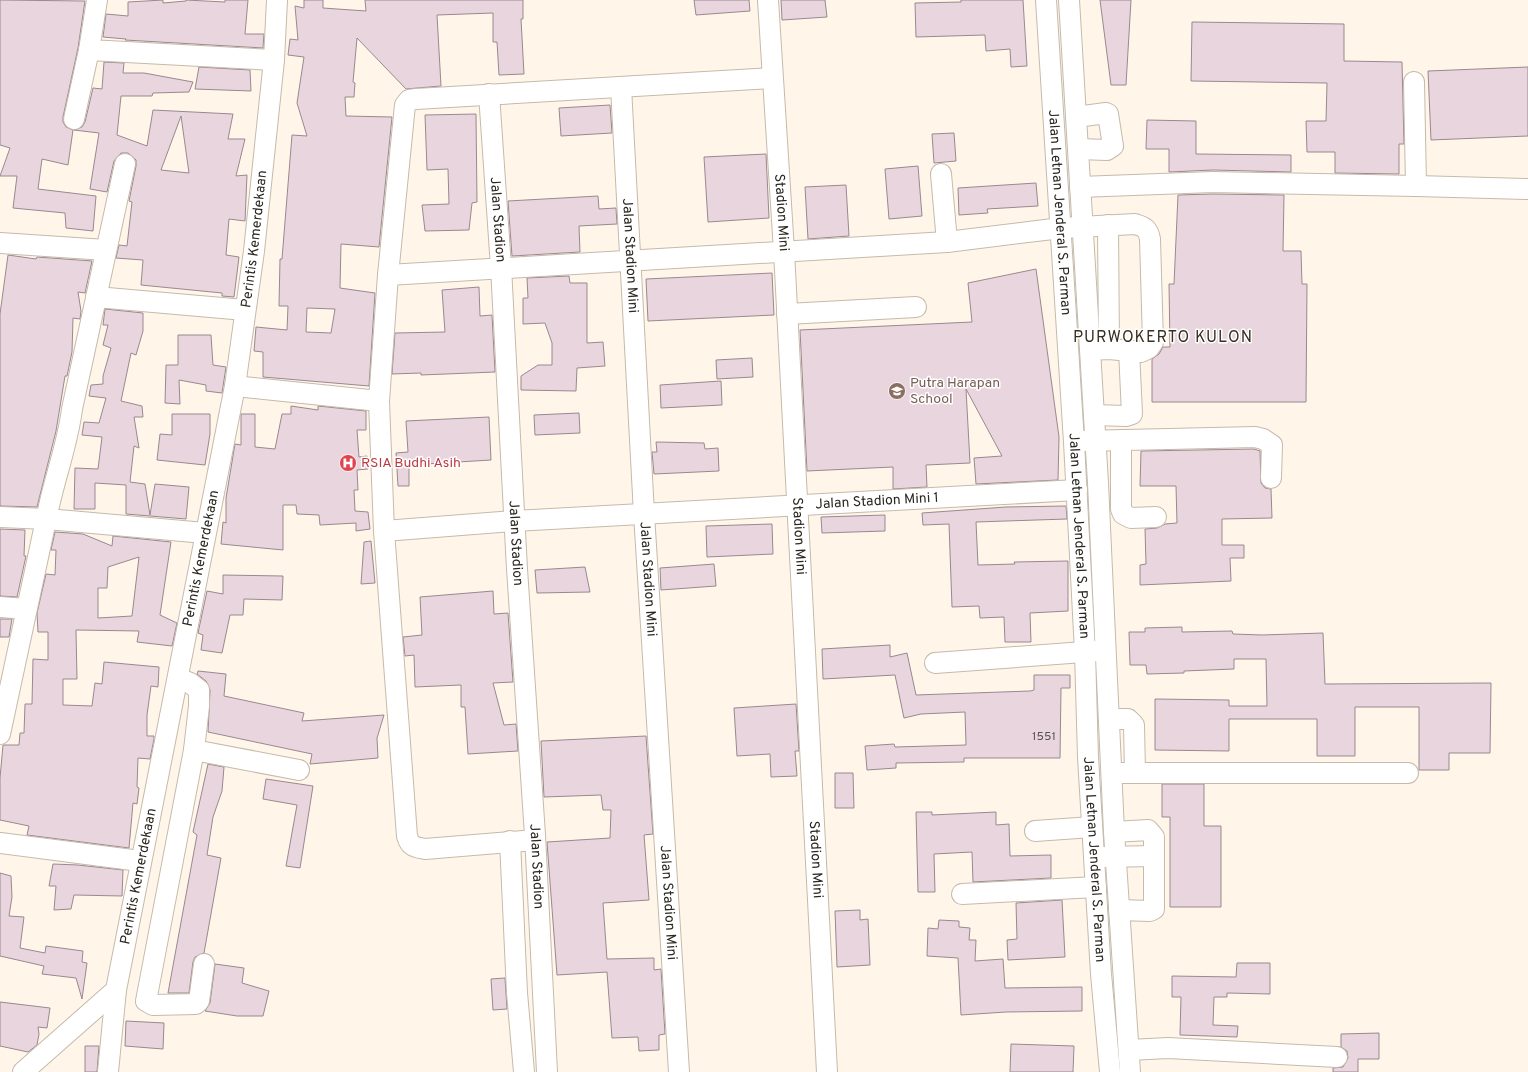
<svg xmlns="http://www.w3.org/2000/svg" width="1528" height="1072" font-family="Overpass,sans-serif">
<style>
.building{fill:#e8d5de;stroke:#9a8890;fill-rule:evenodd}
.lines{fill:none;stroke-linecap:round;stroke-linejoin:round}
.minor-casing{stroke:#c5baab;stroke-width:22}
.minor{stroke:#fff;stroke-width:20}
.labels{text-anchor:middle;dominant-baseline:central;stroke-width:3;stroke-linejoin:round;paint-order:stroke}
.number-label{font-size:12px;fill:#5a5250}
.street-label{font-size:14px;fill:#2a2620;stroke:#fff}
.education-label{font-size:14px;fill:#785e54;stroke:#fff;text-anchor:start}
.health-label{font-size:14px;fill:#be3a42;stroke:#fff;text-anchor:start}
.quarter-label{font-size:16px;letter-spacing:1px;fill:#362e21;stroke:#fff}
</style>
<rect width="100%" height="100%" fill="#fff6e9"/>
<g class="building">
<polygon points="0,0 85,1 78,48 63,117 63,122 66,127 73,130 68,165 42,159 38,189 96,196 93,231 66,228 65,213 13,208 17,176 0,176 10,148 0,145"/>
<polygon points="163,0 163,3 186,1 186,0 225,2 225,0 248,0 245,34 264,34 263,48 125,40 126,39 103,37 106,14 128,16 128,2"/>
<path d="M304,0h19v8l43,3 -1,-11h158v19h-2l3,55 -25,1 -2,-33h-4v-29l-56,2 4,71 -35,3 -49,-51 -4,44 2,1 -1,14h-9l1,19 46,1 -13,130 -38,-3 -1,44 35,5 -6,93 -106,-9v-25l-9,-1 2,-24 31,3 1,-24h-9l1,-47h2l10,-124 15,1 -10,-33 7,-46 -16,-2 2,-16 8,1 -3,-34 9,2zM307,308l28,1 -4,24 -25,-1z"/>
<polygon points="694,0 749,0 750,11 696,15"/>
<polygon points="781,0 825,0 827,17 782,20"/>
<polygon points="961,0 1023,0 1027,66 1011,67 1010,49 986,51 985,35 916,37 915,3 961,2"/>
<polygon points="1100,0 1131,0 1126,85 1111,85"/>
<polygon points="1192,22 1344,24 1344,61 1402,62 1404,144 1399,144 1399,174 1335,173 1335,152 1307,152 1306,121 1326,121 1327,83 1191,81"/>
<path d="M104,62l20,1 -1,10h21l49,9 -4,10 -36,1 -1,3h-31l-4,39 30,11 6,-36 80,4 -5,25h17l-9,37 11,-1 -2,46 -16,-2 -3,36 13,2 -5,40 -12,-1v-3l-81,-8 2,-25 -27,-2 3,-13 8,1 5,-44 -3,-1 7,-35v-6l-8,-7h-7l-7,8 -7,31 -17,-3 9,-56 -25,-3 8,-3 3,-5 8,-34 9,1zM181,116l8,57 -28,-3z"/>
<polygon points="199,67 250,70 251,91 195,89"/>
<polygon points="1528,67 1528,136 1431,140 1428,71"/>
<polygon points="610,105 612,133 561,136 559,108"/>
<polygon points="476,114 477,202 472,203 469,230 425,231 422,205 449,204 448,169 427,170 425,115"/>
<polygon points="1147,120 1196,121 1196,154 1291,155 1291,172 1213,170 1169,172 1169,149 1146,149"/>
<polygon points="954,133 956,161 934,163 932,134"/>
<polygon points="766,154 769,218 708,222 704,157"/>
<polygon points="918,166 922,216 889,219 885,169"/>
<polygon points="1036,183 1038,206 987,209 988,213 959,215 958,188"/>
<polygon points="846,185 849,236 808,239 805,187"/>
<polygon points="1213,194 1284,195 1283,251 1301,251 1302,284 1307,284 1306,402 1152,402 1152,359 1159,354 1163,347 1170,347 1169,284 1174,284 1178,195"/>
<polygon points="598,196 599,209 616,208 617,224 579,226 580,252 512,256 508,201"/>
<polygon points="8,255 36,259 37,257 92,261 85,293 78,292 81,311 80,319 73,318 72,352 67,376 65,376 56,431 37,507 0,506 0,314"/>
<polygon points="1036,269 1059,437 1058,480 976,484 974,458 1002,456 966,389 970,463 926,465 927,487 893,489 893,467 807,471 800,330 972,322 968,283"/>
<polygon points="772,273 774,315 648,321 646,279"/>
<polygon points="569,276 570,283 587,283 587,343 603,342 605,366 577,368 576,391 521,390 521,376 538,365 552,365 552,343 545,323 523,324 523,298 528,298 527,278"/>
<polygon points="479,287 480,316 492,315 495,372 421,375 421,373 392,374 395,333 445,332 442,290"/>
<polygon points="105,309 143,313 143,331 136,355 131,353 121,401 142,406 143,417 134,417 139,448 134,446 130,482 145,484 150,515 155,484 189,487 186,519 126,514 126,485 95,483 95,509 74,509 75,468 98,469 102,437 82,435 84,422 99,423 106,398 89,396 91,385 103,384 103,376 111,348 103,345 108,325 103,325"/>
<polygon points="178,335 211,335 213,365 226,367 222,393 206,391 206,385 179,380 180,404 165,403 166,365 178,365"/>
<polygon points="752,358 753,377 717,379 716,360"/>
<polygon points="721,381 722,405 661,408 660,385"/>
<polygon points="291,406 318,410 318,406 366,411 366,430 357,430 359,457 367,456 368,469 357,470 358,490 354,490 355,511 368,512 370,529 356,531 356,523 320,525 319,515 297,514 296,505 283,505 283,550 221,544 223,522 226,523 226,498 235,444 241,445 241,414 255,414 255,447 275,449 282,414 291,414"/>
<polygon points="579,413 580,433 535,435 534,415"/>
<polygon points="172,414 210,414 210,434 205,465 157,460 160,434 172,435"/>
<polygon points="489,417 491,460 409,465 409,486 398,486 396,453 408,452 406,421"/>
<polygon points="656,442 704,443 705,449 718,448 719,471 654,474 652,452 657,452"/>
<polygon points="1254,449 1260,451 1261,483 1265,488 1271,489 1272,518 1222,519 1222,545 1244,545 1244,558 1230,558 1231,581 1140,585 1140,565 1146,564 1145,529 1157,528 1165,524 1177,523 1176,486 1140,486 1141,451"/>
<polygon points="1066,506 1067,519 976,522 978,565 1015,564 1014,562 1068,561 1068,611 1030,613 1031,642 1005,642 1004,617 980,618 979,606 952,607 949,524 923,525 922,513 1006,507"/>
<polygon points="885,515 885,531 822,533 821,517"/>
<polygon points="772,524 773,554 707,557 706,526"/>
<polygon points="0,529 25,530 24,556 26,556 17,597 0,596"/>
<path d="M55,532l28,2 29,12 1,-10 58,6 -11,73 17,8 -5,23 -35,-4 2,-11 -63,-1 1,49h-14v26l29,1 3,-23 7,1 2,-22 55,5 -1,20 -7,-1 -4,29v21h7v3l-4,20 -12,-1 -1,29 2,1 -2,16 -4,-1 -4,45 -102,-13 2,-9 -29,-6v-42l3,-33h16l1,-12h4l1,-29h7l1,-45 15,1v-28h-10l-1,-19 9,-39 9,1 1,-25h-5zM139,557l-7,59 -34,2v-30h9l1,-21z"/>
<polygon points="371,541 375,583 361,584 364,542"/>
<polygon points="714,564 716,586 661,590 660,568"/>
<polygon points="585,567 590,592 537,593 535,570"/>
<polygon points="223,575 283,576 282,600 244,599 243,615 230,615 222,653 201,650 203,635 198,633 207,591 223,594"/>
<polygon points="493,591 494,614 508,613 513,682 493,683 504,725 516,724 518,751 468,754 465,707 461,707 461,685 415,687 414,655 405,656 403,637 422,635 420,597"/>
<polygon points="0,619 12,619 9,637 0,637"/>
<polygon points="1182,627 1182,632 1232,631 1233,634 1262,635 1323,633 1325,684 1491,683 1490,753 1449,753 1449,770 1419,770 1419,707 1355,707 1355,756 1317,756 1317,719 1229,719 1229,751 1155,750 1155,699 1229,700 1229,706 1267,706 1266,659 1234,659 1234,669 1184,671 1184,673 1147,674 1146,665 1130,665 1129,632 1145,632 1145,628"/>
<polygon points="890,645 890,657 907,653 916,695 1030,691 1034,690 1034,675 1070,675 1070,688 1061,688 1060,758 964,758 964,762 896,763 896,768 867,770 865,746 894,744 895,747 966,745 965,712 921,714 904,718 895,675 823,679 822,649"/>
<polygon points="198,671 226,674 224,696 304,713 302,721 384,715 377,738 378,758 310,764 312,754 208,732 210,690 206,681 197,674"/>
<polygon points="796,704 799,751 795,751 797,776 771,777 770,754 737,756 734,708"/>
<polygon points="646,736 653,834 644,835 649,900 603,903 607,959 654,958 654,970 661,969 665,1034 659,1035 659,1050 639,1051 638,1037 612,1038 607,972 557,975 547,842 610,838 611,810 603,810 601,795 544,797 541,741"/>
<polygon points="208,764 224,767 222,791 213,817 207,855 221,858 204,953 195,957 193,962 189,993 168,993 197,835 193,832"/>
<polygon points="835,773 853,773 854,808 835,808"/>
<polygon points="266,779 313,786 300,868 286,866 297,805 263,799"/>
<polygon points="1162,784 1204,784 1204,826 1221,826 1221,907 1170,907 1170,817 1162,817"/>
<polygon points="916,812 932,812 932,815 996,812 996,825 1009,824 1010,856 1051,855 1051,878 973,882 972,852 934,854 935,892 918,892"/>
<polygon points="53,864 78,865 123,870 122,896 74,895 71,909 54,910 56,886 49,886"/>
<polygon points="0,873 11,876 12,897 9,916 24,917 20,948 45,953 46,946 83,951 82,962 87,963 82,999 76,978 42,974 44,966 0,956"/>
<polygon points="1062,900 1065,957 1008,960 1007,940 1017,939 1016,903"/>
<polygon points="860,910 860,920 868,919 870,965 837,967 835,911"/>
<polygon points="939,920 959,921 959,927 970,928 969,940 976,940 975,961 1003,959 1005,988 1082,987 1082,1011 1006,1012 961,1015 958,958 927,956 928,928 938,929"/>
<polygon points="1237,963 1270,963 1270,994 1227,993 1227,997 1214,997 1213,1025 1238,1026 1237,1037 1180,1035 1181,997 1172,997 1172,976 1236,977"/>
<polygon points="215,964 244,968 242,983 269,991 263,1016 237,1016 205,1011 210,1003"/>
<polygon points="505,978 507,1009 493,1010 491,979"/>
<polygon points="0,1002 50,1008 47,1028 38,1027 39,1034 37,1045 28,1052 0,1046"/>
<polygon points="126,1021 164,1023 163,1049 125,1046"/>
<polygon points="1379,1033 1379,1059 1358,1059 1358,1072 1333,1072 1333,1068 1343,1067 1348,1058 1347,1051 1341,1047 1341,1034"/>
<polygon points="1011,1044 1074,1046 1073,1072 1010,1072"/>
<polygon points="85,1046 99,1046 97,1072 85,1072"/>
</g>
<g class="lines">
<g class="minor-casing">
<g id="minor">
<polyline points="97,0 89,50 274,60"/>
<path id="s1" d="M768,0l16,251 43,821"/>
<path id="s2" d="M1046,0l28,442 11,210 3,105 13,217 9,98"/>
<polyline points="1069,0 1098,483 1114,832 1130,1072"/>
<path id="s3" d="M621,87l23,427 35,558"/>
<path id="s4" d="M489,94l12,173 16,302 18,266 12,237"/>
<polyline points="1076,117 1106,113 1108,114 1113,146 1107,150 1079,149"/>
<polyline points="74,119 89,50"/>
<polyline points="941,174 947,242"/>
<polyline points="1416,186 1528,189"/>
<polyline points="1080,187 1213,182 1416,186 1414,82"/>
<polyline points="1108,225 1109,349"/>
<polyline points="0,243 106,250"/>
<path d="M388,275l559,-33 114,-14 74,-4c10,3 13,5 15,15l3,103 -4,6 -8,4 -32,-3 -19,1"/>
<polyline points="96,297 245,310"/>
<polyline points="787,314 916,307"/>
<polyline points="235,386 379,401"/>
<polyline points="1094,415 1126,416 1132,414 1129,350"/>
<polyline points="1121,440 1121,509 1123,514 1131,518 1156,517"/>
<polyline points="1082,441 1255,437 1263,439 1272,445 1271,478"/>
<polyline points="0,517 47,519 205,533"/>
<path id="s5" d="M384,531l130,-10 563,-31"/>
<polyline points="0,607 26,609"/>
<polyline points="935,663 1097,651"/>
<polyline points="178,678 190,683 199,690 199,706 194,750 146,1001 153,1005 196,1004 199,1001 204,964"/>
<polyline points="1109,719 1128,719 1134,725 1135,773"/>
<path d="M0,734c16,-76 32,-152 49,-228 7,-32 19,-64 23,-97l53,-245"/>
<polyline points="194,750 299,770"/>
<polyline points="1112,773 1408,773"/>
<polyline points="1035,831 1092,827"/>
<polyline points="1114,832 1148,830 1154,837 1154,909 1150,911 1119,910"/>
<path d="M535,840l-110,9c-10,-2 -15,-2 -18,-13l-23,-305 -5,-130 9,-126 17,-170 4,-5 7,-1 356,-21"/>
<polyline points="510,841 517,993 524,1072"/>
<polyline points="0,843 140,861"/>
<polyline points="1103,857 1154,856"/>
<polyline points="962,894 1096,887"/>
<polyline points="1129,1050 1168,1048 1337,1057"/>
<path id="s6" d="M23,1072l93,-82 119,-604 19,-135 20,-191 3,-60"/>
<polyline points="108,1072 116,990"/>
</g>
</g>
<use href="#minor" class="minor"/>
</g>
<defs>
<g id="school-disc" transform="scale(0.9)"><circle r="9.5" fill="#8d6e63" stroke="#fff"/><path d="M0-5L7-2L0 1L-7-2ZM-4 1L0 2.5L4 1V4Q0 6-4 4Z" fill="#fff"/></g>
<g id="hospital-disc" transform="scale(0.9)"><circle r="9.5" fill="#e0444e" stroke="#fff"/><path d="M-5-5h3v3.5h4V-5h3V5h-3V1.5h-4V5h-3Z" fill="#fff"/></g>
</defs>
<g fill-rule="evenodd">
<use href="#school-disc" x="897" y="391"/>
<use href="#hospital-disc" x="348" y="463"/>
</g>
<g class="labels">
<g class="number-label">
<text x="1044" y="737">1551</text>
</g>
<g class="street-label">
<text stroke="none"><textPath href="#s1" startOffset="213">Stadion Mini</textPath></text>
<text stroke="none"><textPath href="#s2" startOffset="213">Jalan Letnan Jenderal S. Parman</textPath></text>
<text stroke="none"><textPath href="#s4" startOffset="126">Jalan Stadion</textPath></text>
<text stroke="none"><textPath href="#s6" startOffset="888">Perintis Kemerdekaan</textPath></text>
<text stroke="none"><textPath href="#s3" startOffset="169">Jalan Stadion Mini</textPath></text>
<text stroke="none"><textPath href="#s5" startOffset="494">Jalan Stadion Mini 1</textPath></text>
<text stroke="none"><textPath href="#s1" startOffset="537">Stadion Mini</textPath></text>
<text stroke="none"><textPath href="#s2" startOffset="537">Jalan Letnan Jenderal S. Parman</textPath></text>
<text stroke="none"><textPath href="#s4" startOffset="450">Jalan Stadion</textPath></text>
<text stroke="none"><textPath href="#s6" startOffset="564">Perintis Kemerdekaan</textPath></text>
<text stroke="none"><textPath href="#s3" startOffset="493">Jalan Stadion Mini</textPath></text>
<text stroke="none"><textPath href="#s1" startOffset="861">Stadion Mini</textPath></text>
<text stroke="none"><textPath href="#s2" startOffset="861">Jalan Letnan Jenderal S. Parman</textPath></text>
<text stroke="none"><textPath href="#s4" startOffset="774">Jalan Stadion</textPath></text>
<text stroke="none"><textPath href="#s6" startOffset="240">Perintis Kemerdekaan</textPath></text>
<text stroke="none"><textPath href="#s3" startOffset="817">Jalan Stadion Mini</textPath></text>
</g>
<g class="education-label">
<text x="910" y="383">Putra Harapan<tspan x="910" dy="16">School</tspan></text>
</g>
<g class="health-label">
<text x="361" y="463">RSIA Budhi Asih</text>
</g>
<g class="quarter-label">
<text x="1163" y="338">PURWOKERTO KULON</text>
</g>
</g>
</svg>
